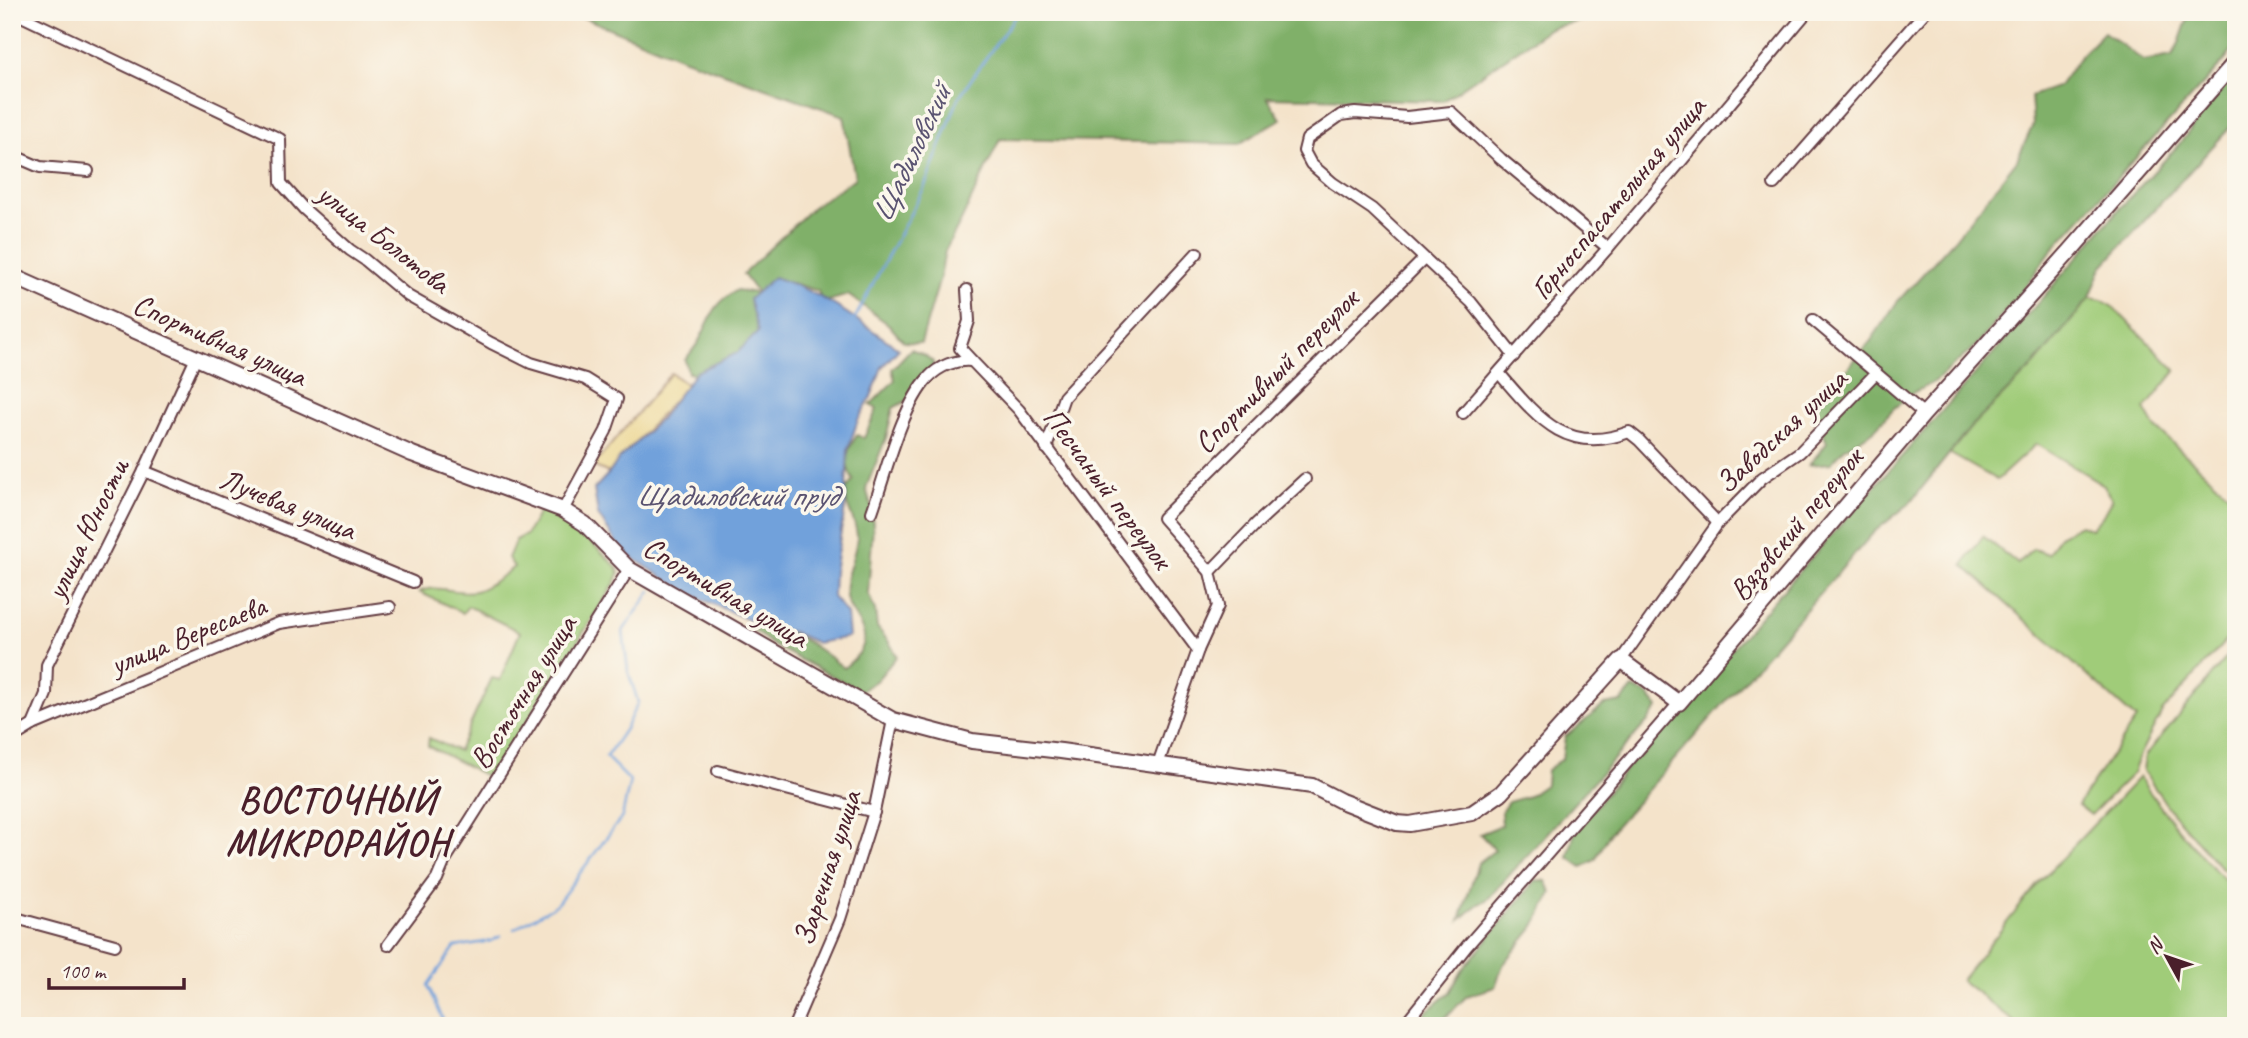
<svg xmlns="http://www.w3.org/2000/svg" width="2248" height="1038" font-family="Caveat,sans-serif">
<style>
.green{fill:#a0cc79;stroke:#757652;stroke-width:2}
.forest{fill:#80b069;stroke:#65684a;stroke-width:2}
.sand{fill:#eeda9e;stroke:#9c7c64;stroke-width:2}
.water{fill:#71a1db;stroke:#5e6083;stroke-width:2}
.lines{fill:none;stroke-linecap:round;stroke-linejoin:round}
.stream{stroke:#71a1db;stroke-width:2.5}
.minor-casing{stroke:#643c43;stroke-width:14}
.tertiary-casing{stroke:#643c43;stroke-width:18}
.minor{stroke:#fff;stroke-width:10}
.tertiary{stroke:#fff;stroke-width:14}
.labels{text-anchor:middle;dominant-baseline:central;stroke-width:7;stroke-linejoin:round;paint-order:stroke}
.street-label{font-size:30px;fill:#4a1f2b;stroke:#fbf7ec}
.water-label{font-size:32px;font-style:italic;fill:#5a5371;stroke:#fbf7ec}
.district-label{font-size:37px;font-weight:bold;letter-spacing:2px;fill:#4a1f2b;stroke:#fbf7ec}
</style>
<rect width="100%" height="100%" fill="#fbf7ec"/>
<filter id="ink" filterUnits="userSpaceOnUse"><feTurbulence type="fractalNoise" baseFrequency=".0143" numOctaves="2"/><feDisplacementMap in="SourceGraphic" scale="14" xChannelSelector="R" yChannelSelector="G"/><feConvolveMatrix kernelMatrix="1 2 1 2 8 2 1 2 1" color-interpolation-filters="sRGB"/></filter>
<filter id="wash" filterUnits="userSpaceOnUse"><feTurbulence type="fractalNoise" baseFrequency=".00686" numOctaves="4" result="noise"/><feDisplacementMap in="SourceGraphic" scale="28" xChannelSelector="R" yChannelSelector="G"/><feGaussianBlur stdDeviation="1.57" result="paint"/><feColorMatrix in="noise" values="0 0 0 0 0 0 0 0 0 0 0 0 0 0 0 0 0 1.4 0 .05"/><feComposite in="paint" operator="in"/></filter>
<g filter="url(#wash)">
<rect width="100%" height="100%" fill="#f4e3ca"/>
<g class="green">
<polygon points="2090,298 2102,300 2114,308 2176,370 2145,409 2155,427 2236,501 2236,629 2162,712 2141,752 2133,773 2091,815 2078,805 2136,719 1963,565 1983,536 2018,564 2033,549 2048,554 2059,536 2080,525 2091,529 2102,517 2112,499 2104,485 2036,444 1997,480 1949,453 1970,428 2033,366"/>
<path d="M541,509c31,13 52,35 76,58l2,6 -3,8 -118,186 -7,8 -5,1 -58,-30 1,-8 29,13 34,-73 8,2 20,-48 -52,-26 -5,7 -44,-21c18,-9 38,3 56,-1 13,-3 28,-16 39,-24l-6,-9 8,-18 10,-5z"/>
<polygon points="2236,646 2236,860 2227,870 2222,869 2173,814 2143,771 2145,756"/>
<path d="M2139,777c28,41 61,79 97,114v135h-217l-58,-46 80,-100z"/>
</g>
<g class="forest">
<path d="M570,12h1050l-70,16 -107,73 -176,-4 14,22 -42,25 -239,-5 -39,82 -16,30 -5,27 -19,65 -17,-1 -16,-18 -40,-29 -26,8 -4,-12 -26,-8 -21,38 -56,57 -27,-5 -3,-13c5,-7 12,-14 16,-23 12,-24 12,-32 36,-47l20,3 -14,-19 70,-67 42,-29 -11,-62 -162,-58z"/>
<polygon points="2190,12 2216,12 2226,18 2236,16 2236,45 2226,59 2051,251 2019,295 1975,347 1933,383 1914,392 1893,409 1873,431 1845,448 1831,463 1809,465 1827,443 1814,408 1870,342 1897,302 1954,240 2017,160 2033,125 2031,96 2059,86 2079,58 2104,32 2144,61 2172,56 2179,43"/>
<path d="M2236,72v49l-134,146 -12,31 -57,68 -63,62 -61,76 -35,28 -264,301 -15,27 -13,7 -14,-10 7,-25 58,-72 12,-7c149,-184 314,-355 467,-536 22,-25 46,-49 68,-74 19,-24 37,-48 56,-71z"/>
<path d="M911,349l14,6 8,7v11l-21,25 -19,10 -7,30 -20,50 6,21 1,17 -5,67 7,17 2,17 12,15 8,14 -20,24 -16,11 -87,-45 -27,-21c14,5 31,4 45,9 19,8 36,22 52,34 9,-8 21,-17 20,-31 0,-12 -15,-25 -18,-40 -3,-21 9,-38 11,-59 0,-13 -5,-20 -9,-31 -2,-5 -1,-12 -2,-17l7,-10c-10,-18 -7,-28 4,-45l7,3 13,-29 -7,-4 25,-25 -3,-11z"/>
<polygon points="1633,688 1648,695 1658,707 1648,721 1488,899 1477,905 1460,920 1478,863 1495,850 1480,834 1502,825 1501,812 1508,802 1529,796 1546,784 1547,770 1562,759 1565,737 1604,705 1621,702"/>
<polygon points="1536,880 1546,881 1552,893 1535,926 1503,965 1495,987 1467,996 1442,1021 1444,1026 1416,1026 1428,1010 1450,992 1463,969"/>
</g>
<polygon class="sand" points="671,373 687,385 609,473 593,466"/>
<path class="water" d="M774,277c47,15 85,44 125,72l-17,18 -10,28 -14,25 -10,29 -3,59 -11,64 -1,25 14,17 2,23 -32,6 -24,-11 -35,-8 -72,-32 -64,-41 -24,-36 -4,-26 15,-16 10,-14 40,-39 37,-48 41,-19 21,-21 -9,-33z"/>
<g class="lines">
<g class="stream">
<polyline points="855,318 924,188 959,97 1018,12"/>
<polyline points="514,929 556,905 622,817 630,781 606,757 625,729 638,702 628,671 623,631 651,591"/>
<polyline points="443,1026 443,1020 428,985 455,947 491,941 501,936"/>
</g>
</g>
</g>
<g filter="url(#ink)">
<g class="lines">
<g class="minor-casing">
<g id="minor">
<polyline points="13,12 280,139 281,183 304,209 350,250 365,260 408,296 491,343 531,363 585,379 617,399 606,431 563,510"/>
<polyline points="12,155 40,167 88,171"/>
<polyline points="1774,184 1925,12"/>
<polyline points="1813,320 1876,373"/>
<polyline points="1514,356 1471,302 1372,209 1333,183 1311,164 1304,151 1307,139 1341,115 1355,113 1407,117 1451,112 1501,159 1608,248"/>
<polyline points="972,361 1019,410 1198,650"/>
<path d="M1499,373c38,44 67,83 130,59l10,8 79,83"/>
<polyline points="1463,413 1608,248 1807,12"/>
<polyline points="1046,448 1064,397 1197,253"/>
<polyline points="144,471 413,582"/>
<path d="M872,512c14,-39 29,-104 56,-134 11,-12 28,-19 44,-17l-12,-13 9,-27 -2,-31"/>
<polyline points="1210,572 1256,524 1305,479"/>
<polyline points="1621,660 1718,523 1762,478 1800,452 1876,373 1924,414"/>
<polyline points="33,725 46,694 47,665 144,471 196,358"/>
<polyline points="12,738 33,725 279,623 390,607"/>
<polyline points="1158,764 1198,650 1218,606 1210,572 1163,518 1424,259"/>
<polyline points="718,771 874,812"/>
<polyline points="12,917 115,945"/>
<polyline points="388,945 437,879 445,860 629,569"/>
<polyline points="794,1026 840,919 874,812 893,720"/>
<polyline points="1403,1026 1467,946 1679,703"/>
</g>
</g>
<g class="tertiary-casing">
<polyline id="tertiary" points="12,276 412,454 563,510 585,524 629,569 893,720 972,741 1061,751 1312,786 1341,801 1397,823 1410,824 1472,813 1501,793 1621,660 1679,703 1924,414 2071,250 2236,61"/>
</g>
<use href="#minor" class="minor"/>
<use href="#tertiary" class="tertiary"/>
</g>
</g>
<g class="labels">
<g class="street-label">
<text transform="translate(1618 198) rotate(-50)">Горноспасательная улица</text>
<text transform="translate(384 238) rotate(38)">улица Болотова</text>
<text transform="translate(220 340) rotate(24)">Спортивная улица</text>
<text transform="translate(1276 371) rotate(-45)">Спортивный переулок</text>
<text transform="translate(1781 431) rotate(-43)">Заводская улица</text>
<text transform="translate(1108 488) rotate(53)">Песчаный переулок</text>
<text transform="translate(288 504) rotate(22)">Лучевая улица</text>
<text transform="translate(1796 524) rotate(-50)">Вязовский переулок</text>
<text transform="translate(87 529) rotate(-64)">улица Юности</text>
<text transform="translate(726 592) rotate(31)">Спортивная улица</text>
<text transform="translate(188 635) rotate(-22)">улица Вересаева</text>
<text transform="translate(523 692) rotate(-58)">Восточная улица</text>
<text transform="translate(827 868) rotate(-72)">Заречная улица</text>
</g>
<g class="water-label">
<text transform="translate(911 153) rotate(-65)">Щадиловский</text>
<text x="737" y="495">Щадиловский пруд</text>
</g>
<g class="district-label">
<text x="338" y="799">ВОСТОЧНЫЙ<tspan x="338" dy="43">МИКРОРАЙОН</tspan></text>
</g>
</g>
<rect width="2248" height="1038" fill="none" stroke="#fbf7ec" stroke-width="42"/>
<g transform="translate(2167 957) rotate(310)" stroke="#fbf7ec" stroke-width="5" paint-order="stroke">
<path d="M0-5L12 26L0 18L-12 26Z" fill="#4a1f2b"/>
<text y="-10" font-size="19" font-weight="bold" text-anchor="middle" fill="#4a1f2b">N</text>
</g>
<path d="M49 978v10h135v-10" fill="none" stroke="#4a1f2b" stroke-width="3.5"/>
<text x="60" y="978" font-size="21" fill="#4a1f2b" stroke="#fbf7ec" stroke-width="5" paint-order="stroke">100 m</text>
</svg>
